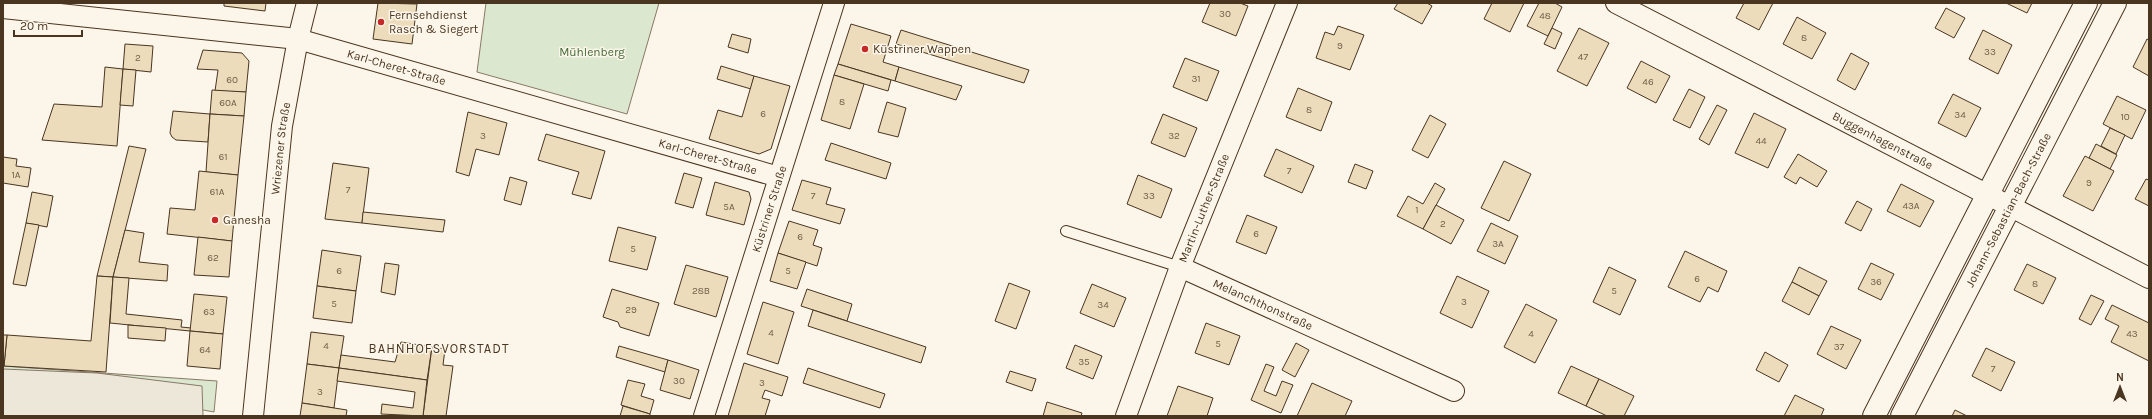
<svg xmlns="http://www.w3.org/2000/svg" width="2152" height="419" font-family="Karla,sans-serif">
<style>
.green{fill:#dce7d0;stroke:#887966}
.parking{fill:#ede7d9;stroke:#887966}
.building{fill:#ecdcbc;stroke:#4a3520}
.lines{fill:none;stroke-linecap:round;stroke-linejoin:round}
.lane-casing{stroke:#4a3520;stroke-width:12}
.street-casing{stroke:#4a3520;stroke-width:22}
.secondary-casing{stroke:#4a3520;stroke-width:24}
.lane{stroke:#fbf6e9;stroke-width:10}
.street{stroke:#fbf6e9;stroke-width:20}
.secondary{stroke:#fbf6e9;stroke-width:22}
.poi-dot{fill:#c62828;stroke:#fbf6e9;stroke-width:1.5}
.labels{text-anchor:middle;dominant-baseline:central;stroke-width:3;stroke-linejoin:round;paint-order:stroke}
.number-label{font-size:10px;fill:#725f47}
.poi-label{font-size:12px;fill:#4a3520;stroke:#fbf6e9;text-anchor:start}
.park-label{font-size:12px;fill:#436837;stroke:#fbf6e9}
.street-label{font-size:12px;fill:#4a3520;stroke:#fbf6e9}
.neighbourhood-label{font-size:13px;letter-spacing:1px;fill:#4a3520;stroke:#fbf6e9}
</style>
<rect width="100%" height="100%" fill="#fbf6e9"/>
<g class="green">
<polygon points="486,3 659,3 627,114 477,72"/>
<polygon points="3,366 217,381 214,412 3,373"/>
</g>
<polygon class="parking" points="3,369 97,373 202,386 203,416 3,416"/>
<g class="building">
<polygon points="224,3 266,3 265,11 224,6"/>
<polygon points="378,3 417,4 412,44 373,39"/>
<polygon points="1210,3 1240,3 1248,6 1236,36 1202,22"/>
<polygon points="1398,3 1427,3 1432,6 1422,24 1394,9"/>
<polygon points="1492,3 1524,3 1510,32 1484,19"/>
<polygon points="1539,3 1555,3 1562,7 1548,36 1527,26"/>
<polygon points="1744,3 1773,3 1759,30 1736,18"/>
<polygon points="2006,3 2032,3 2027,13"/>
<polygon points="1946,8 1965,18 1954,38 1935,28"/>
<polygon points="1797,17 1826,33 1812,59 1783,44"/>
<polygon points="851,24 891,36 883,62 899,67 895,81 838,64"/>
<polygon points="1338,26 1364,35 1350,70 1316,58 1325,32 1334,35"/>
<polygon points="1552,28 1562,33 1555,49 1544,44"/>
<polygon points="1579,28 1609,43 1587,86 1557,71"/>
<polygon points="901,30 1029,70 1024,83 896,44"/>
<polygon points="1983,30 2012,45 1998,74 1969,59"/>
<polygon points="732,34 751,39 748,53 728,47"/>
<polygon points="2147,39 2149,40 2149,76 2133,67"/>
<polygon points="125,44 153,46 151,72 123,69"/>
<polygon points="203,50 242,53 249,61 246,92 215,91 218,70 197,69"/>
<polygon points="1851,53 1869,63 1855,90 1837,80"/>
<polygon points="1185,58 1219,71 1207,101 1173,87"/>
<polygon points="1641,61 1670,76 1656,103 1627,88"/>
<polygon points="838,64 891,80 888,91 834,75"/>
<polygon points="721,66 754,76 751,89 717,79"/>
<polygon points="105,67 123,69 117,146 42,140 54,104 102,107"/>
<polygon points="899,67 962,86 956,100 895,81"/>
<polygon points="123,69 136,70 133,106 120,105"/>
<polygon points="834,75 864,84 850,129 821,120"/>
<polygon points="754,76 790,86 771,149 759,154 709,139 718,110 742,117"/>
<polygon points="1298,88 1332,102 1321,131 1286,117"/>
<polygon points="1689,89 1705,97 1690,128 1673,120"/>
<polygon points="212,90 246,92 244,116 210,114"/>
<polygon points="1953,94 1981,108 1966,137 1938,123"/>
<polygon points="2117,96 2146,110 2132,139 2103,124"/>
<polygon points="887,102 906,108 898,137 878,132"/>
<polygon points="1717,105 1727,110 1709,145 1699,139"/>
<polygon points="173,111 210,114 208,142 176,140 172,137 170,133"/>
<polygon points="468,112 507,123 499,155 476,149 469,176 456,172"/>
<polygon points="1754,113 1786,129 1768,168 1735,153"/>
<polygon points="210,114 244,116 238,175 206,172"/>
<polygon points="1163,114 1197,128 1185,157 1151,143"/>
<polygon points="1430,115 1446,124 1428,158 1412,150"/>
<polygon points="2110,128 2125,135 2116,154 2101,146"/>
<polygon points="546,134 605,151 591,199 572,194 579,172 538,160"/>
<polygon points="831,143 891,163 886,179 825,160"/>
<polygon points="2096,144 2117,155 2110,169 2089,158"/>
<polygon points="129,146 146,149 113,277 97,276"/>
<polygon points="1276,149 1314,166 1302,193 1264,176"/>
<polygon points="1798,154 1827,171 1817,187 1800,177 1796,184 1784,177"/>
<polygon points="2085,156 2114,171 2093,211 2063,196"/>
<polygon points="3,157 17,159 16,166 31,168 28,187 3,183"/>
<polygon points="1504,161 1531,174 1509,221 1481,208"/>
<polygon points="333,163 369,168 362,223 325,219"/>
<polygon points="1355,164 1373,171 1366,189 1348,182"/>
<polygon points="199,171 238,175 232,241 167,234 170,208 195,210"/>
<polygon points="684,173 702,178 693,208 675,203"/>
<polygon points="1138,175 1172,189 1161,218 1127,204"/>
<polygon points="510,177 527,182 521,205 504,200"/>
<polygon points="2146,179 2149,180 2149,206 2135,199"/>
<polygon points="802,180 831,188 826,204 845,209 840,224 792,210"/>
<polygon points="715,182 749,192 751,199 744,225 706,215"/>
<polygon points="1435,183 1445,189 1423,229 1397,216 1408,196 1423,204"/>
<polygon points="1901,184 1934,201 1920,227 1887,211"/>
<polygon points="32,192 53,196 47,227 26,223"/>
<polygon points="1857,201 1872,209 1861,231 1845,223"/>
<polygon points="1436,205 1464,220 1451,244 1423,229"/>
<polygon points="363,212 445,220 443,232 362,223"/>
<polygon points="1247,215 1277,227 1266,254 1236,242"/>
<polygon points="789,221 818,230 813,245 822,248 817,266 778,253"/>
<polygon points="26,223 39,225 26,286 13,284"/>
<polygon points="1491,223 1518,236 1505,264 1477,251"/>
<polygon points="618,227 656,237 647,270 609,261"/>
<polygon points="125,230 144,233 139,262 168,265 167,281 113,277"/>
<polygon points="198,237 232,241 229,277 194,275"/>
<polygon points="322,250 361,256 356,291 317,286"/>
<polygon points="1685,251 1727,271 1718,292 1708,287 1700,302 1668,287"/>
<polygon points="778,253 806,262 797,289 770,281"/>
<polygon points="385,263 399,265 395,295 381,292"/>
<polygon points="1871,263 1894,274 1881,300 1858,289"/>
<polygon points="2027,264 2056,278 2043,304 2014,290"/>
<polygon points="686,265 728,277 716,317 674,304"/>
<polygon points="1609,267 1636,280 1620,315 1593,302"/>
<polygon points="1799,267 1827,281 1819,296 1792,282"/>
<polygon points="97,276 113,277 106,372 4,366 7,335 91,341"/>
<polygon points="1457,276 1489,291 1472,328 1440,313"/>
<polygon points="113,277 129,278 126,314 182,320 181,327 191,328 190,331 110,323"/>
<polygon points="1792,282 1819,296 1809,315 1782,301"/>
<polygon points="1009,283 1030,291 1016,329 995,321"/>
<polygon points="1092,284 1126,298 1114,327 1080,313"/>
<polygon points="317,286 356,291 352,323 313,318"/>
<polygon points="612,289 659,303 649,336 620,327 618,322 603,317"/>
<polygon points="807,289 852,304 847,321 801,306"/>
<polygon points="194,294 227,297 223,334 190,331"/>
<polygon points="2091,295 2104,301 2091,325 2079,319"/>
<polygon points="763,302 794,312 778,364 747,354"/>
<polygon points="1526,304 1557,320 1535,363 1504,347"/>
<polygon points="2112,305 2149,323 2149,361 2111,342 2119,326 2105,319"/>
<polygon points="813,310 926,347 921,363 808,326"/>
<polygon points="1206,323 1240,336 1229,365 1195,353"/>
<polygon points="128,325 166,328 165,341 128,338"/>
<polygon points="1831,326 1861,340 1846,369 1817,354"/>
<polygon points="190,331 223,334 220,369 187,366"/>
<polygon points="311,332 344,336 339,368 307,364"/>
<polygon points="3,335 7,335 4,366 3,366"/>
<polygon points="401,342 432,347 427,380 339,368 341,355 395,362"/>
<polygon points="1296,343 1309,350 1295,377 1282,370"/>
<polygon points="1075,345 1102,356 1093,379 1066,368"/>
<polygon points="619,346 668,360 665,372 616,357"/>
<polygon points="432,347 445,349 443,365 453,366 446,416 423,416"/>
<polygon points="1986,348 2015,362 2001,391 1972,376"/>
<polygon points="1765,352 1788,365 1779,382 1756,370"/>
<polygon points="668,360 699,370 690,399 660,390"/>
<polygon points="744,363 788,377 782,396 765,390 762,398 770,400 765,416 728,416"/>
<polygon points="307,364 339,368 334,408 302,403"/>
<polygon points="1266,364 1274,367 1264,391 1276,396 1282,381 1293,385 1281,413 1251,400"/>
<polygon points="1571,366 1599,379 1586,406 1558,393"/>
<polygon points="339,368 427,380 423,416 381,414 382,404 413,408 415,392 337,381"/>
<polygon points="808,368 885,394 880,408 803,383"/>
<polygon points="1010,371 1036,379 1032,391 1006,382"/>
<polygon points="1599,379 1634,396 1624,416 1607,416 1586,406"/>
<polygon points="628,380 645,384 641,396 654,400 650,414 621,405"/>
<polygon points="1312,383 1352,401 1345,416 1297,416"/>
<polygon points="1178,386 1213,398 1207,416 1167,416"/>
<polygon points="1795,395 1824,409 1821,416 1784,416"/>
<polygon points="1047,402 1082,413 1081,416 1043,416"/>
<polygon points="302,403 347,410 346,416 300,416"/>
<polygon points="623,406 650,414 650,416 620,416"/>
<polygon points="1955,410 1967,416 1952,416"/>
</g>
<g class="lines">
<g class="lane-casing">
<polyline id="lane" points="1066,231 1180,267"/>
</g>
<g class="street-casing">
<g id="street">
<path id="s1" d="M1616,3l533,275"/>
<path id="s2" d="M3,8l295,31 481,138"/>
<path id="s3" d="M1180,267l274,124"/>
<path id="s4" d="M253,416l29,-290 16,-87 9,-36"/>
<path id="s5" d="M704,416l130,-413"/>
<path id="s6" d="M1126,416l54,-149 107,-264"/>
</g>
</g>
<g class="secondary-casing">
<g id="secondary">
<polyline points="1874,416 2086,3"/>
<path id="s7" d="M1902,416l213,-413"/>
</g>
</g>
<use href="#lane" class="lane"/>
<use href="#street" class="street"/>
<use href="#secondary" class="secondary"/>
</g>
<g class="poi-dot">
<circle cx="381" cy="22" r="4"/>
<circle cx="865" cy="49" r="4"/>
<circle cx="215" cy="220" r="4"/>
</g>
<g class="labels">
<g class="number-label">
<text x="1225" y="14">30</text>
<text x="1545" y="16">48</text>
<text x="1804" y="38">8</text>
<text x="1340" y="46">9</text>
<text x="1990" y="52">33</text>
<text x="1583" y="57">47</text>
<text x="138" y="58">2</text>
<text x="1196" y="79">31</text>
<text x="232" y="80">60</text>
<text x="1648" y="82">46</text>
<text x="842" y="102">8</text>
<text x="228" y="103">60A</text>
<text x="1309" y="110">8</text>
<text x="763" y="114">6</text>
<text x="1960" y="115">34</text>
<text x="2125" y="117">10</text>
<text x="483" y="136">3</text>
<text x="1174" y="136">32</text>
<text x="1761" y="141">44</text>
<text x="223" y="157">61</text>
<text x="1289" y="171">7</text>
<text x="16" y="175">1A</text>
<text x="2089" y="183">9</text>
<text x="348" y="190">7</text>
<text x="217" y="192">61A</text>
<text x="813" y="196">7</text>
<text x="1149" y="196">33</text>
<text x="1911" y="206">43A</text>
<text x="729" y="207">5A</text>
<text x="1417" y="210">1</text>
<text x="1443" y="224">2</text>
<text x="1256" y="234">6</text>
<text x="800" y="237">6</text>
<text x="1498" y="244">3A</text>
<text x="633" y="249">5</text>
<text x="213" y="258">62</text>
<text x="339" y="271">6</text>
<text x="788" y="271">5</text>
<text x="1697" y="279">6</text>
<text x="1876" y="282">36</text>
<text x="2035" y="284">8</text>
<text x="701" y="291">28B</text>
<text x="1614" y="291">5</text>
<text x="1464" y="302">3</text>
<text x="334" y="304">5</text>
<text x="1103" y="305">34</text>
<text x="631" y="310">29</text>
<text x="209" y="312">63</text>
<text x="771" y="333">4</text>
<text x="1531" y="334">4</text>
<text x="2132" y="334">43</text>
<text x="1218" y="344">5</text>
<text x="326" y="346">4</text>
<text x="1839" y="347">37</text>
<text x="205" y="350">64</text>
<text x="1084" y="362">35</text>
<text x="1993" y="369">7</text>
<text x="679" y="381">30</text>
<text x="762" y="383">3</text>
<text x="320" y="392">3</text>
</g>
<g class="poi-label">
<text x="389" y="15">Fernsehdienst<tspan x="389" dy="14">Rasch &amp; Siegert</tspan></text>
<text x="873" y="49">Küstriner Wappen</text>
<text x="223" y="220">Ganesha</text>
</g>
<g class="park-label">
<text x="592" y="52">Mühlenberg</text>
</g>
<g class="street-label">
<text stroke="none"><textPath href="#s2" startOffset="399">Karl-Cheret-Straße</textPath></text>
<text stroke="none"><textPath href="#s1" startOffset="300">Buggenhagenstraße</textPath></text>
<text stroke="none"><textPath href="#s4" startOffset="269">Wriezener Straße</textPath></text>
<text stroke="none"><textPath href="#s2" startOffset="723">Karl-Cheret-Straße</textPath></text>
<text stroke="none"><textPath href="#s6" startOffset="222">Martin-Luther-Straße</textPath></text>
<text stroke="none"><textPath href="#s5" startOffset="217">Küstriner Straße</textPath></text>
<text stroke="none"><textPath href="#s7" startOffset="232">Johann-Sebastian-Bach-Straße</textPath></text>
<text stroke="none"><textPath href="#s3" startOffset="91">Melanchthonstraße</textPath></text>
</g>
<g class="neighbourhood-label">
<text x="439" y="348">BAHNHOFSVORSTADT</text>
</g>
</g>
<rect width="2152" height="419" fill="none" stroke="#4a3520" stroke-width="8"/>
<g transform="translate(2120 387)" stroke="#fbf6e9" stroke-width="3" paint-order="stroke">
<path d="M0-3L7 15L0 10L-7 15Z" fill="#4a3520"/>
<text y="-6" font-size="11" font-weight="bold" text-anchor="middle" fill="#4a3520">N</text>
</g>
<path d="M14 30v6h68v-6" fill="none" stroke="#4a3520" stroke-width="2"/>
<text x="20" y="30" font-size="12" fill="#4a3520" stroke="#fbf6e9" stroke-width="3" paint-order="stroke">20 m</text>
</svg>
